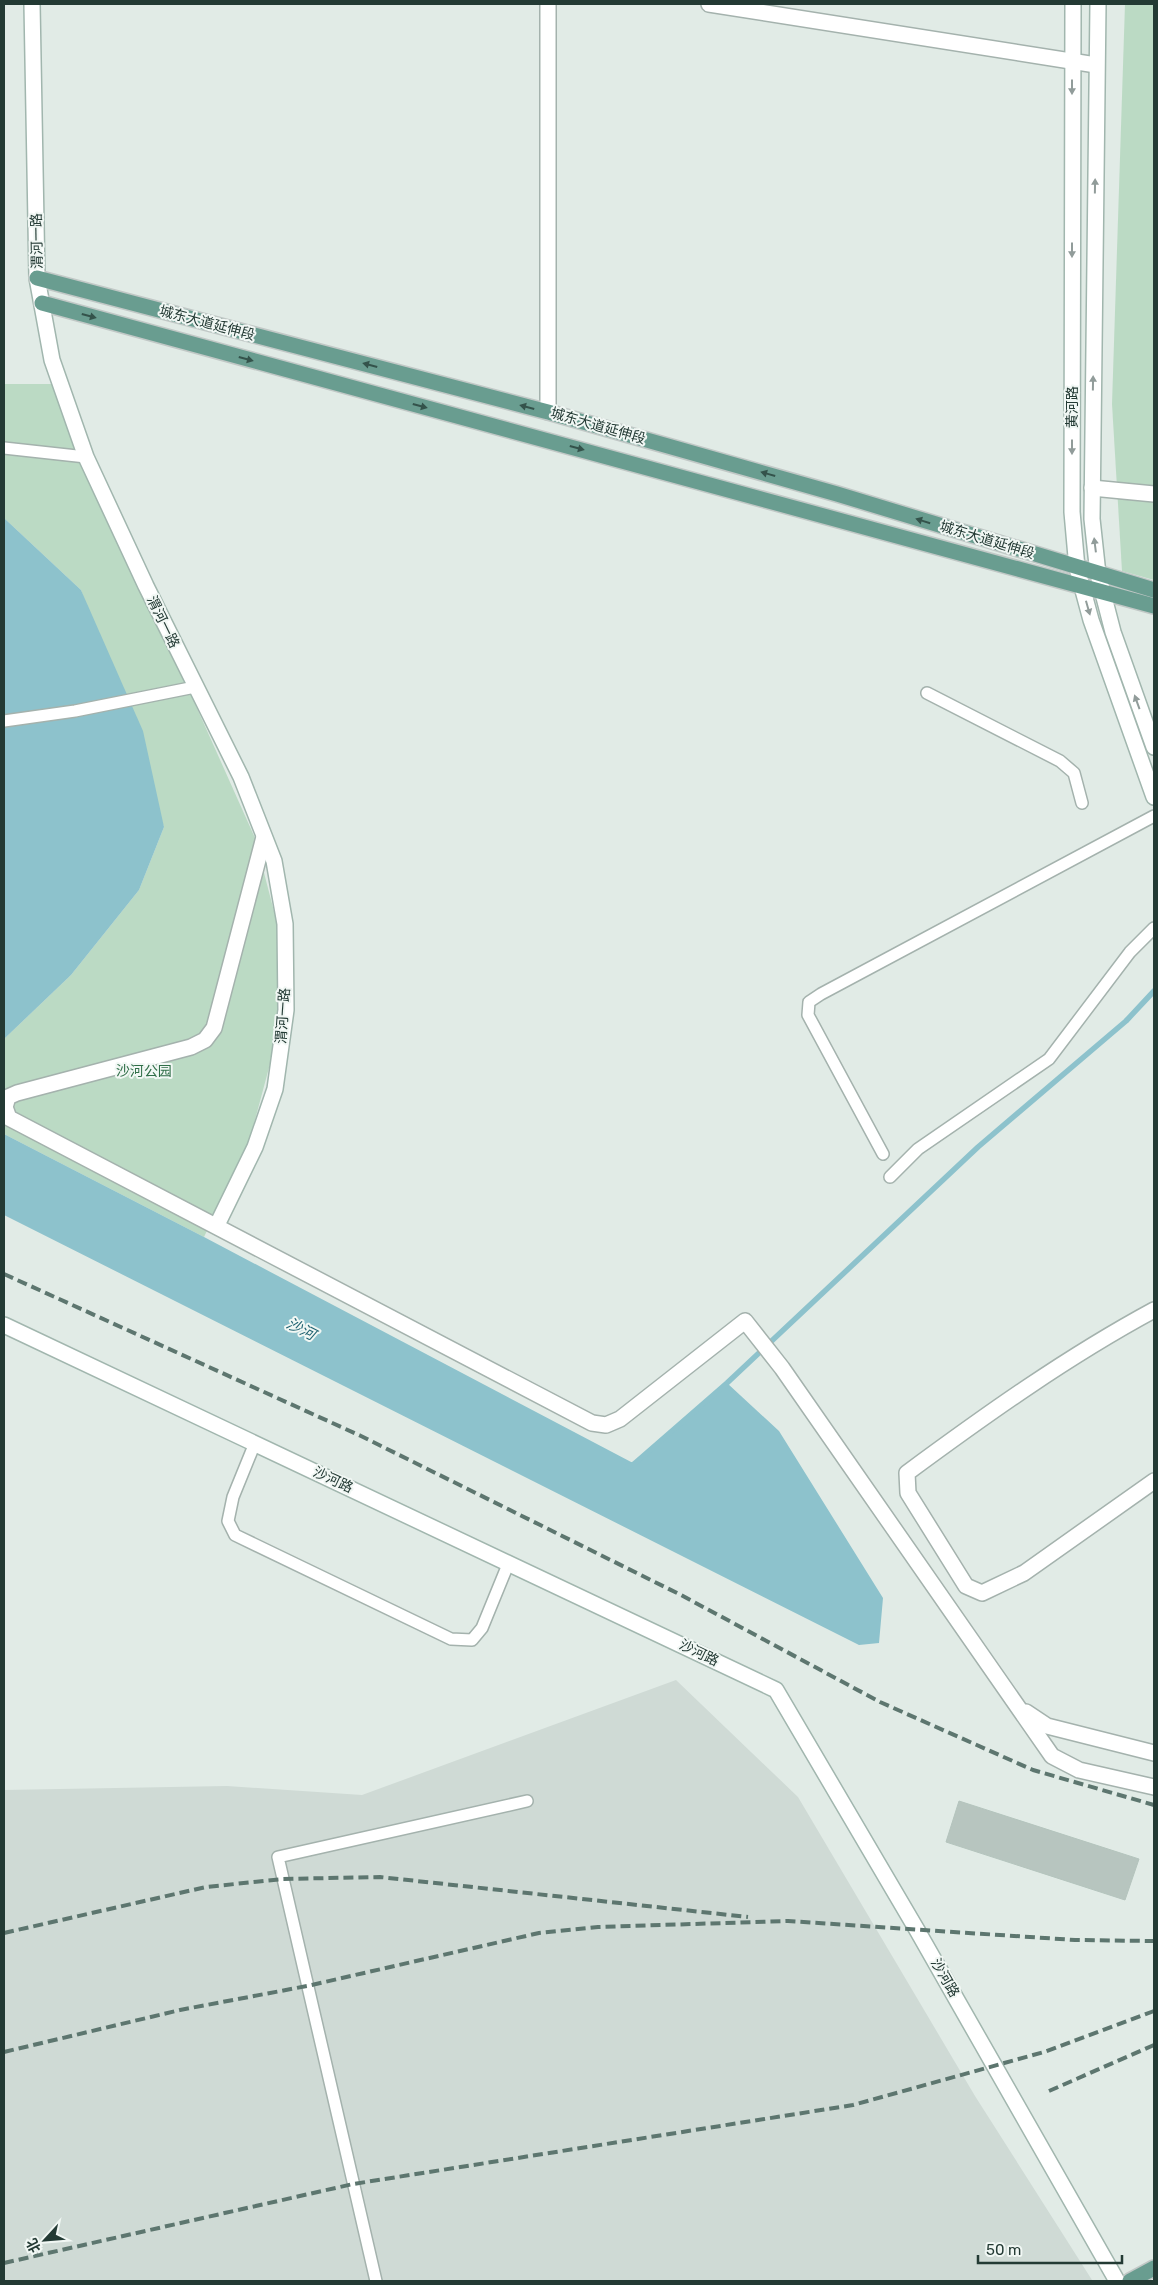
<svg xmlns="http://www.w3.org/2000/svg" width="1158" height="2285" font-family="Rubik,'Noto Sans SC',sans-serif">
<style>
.built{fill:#cfdad5}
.green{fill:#bbdac4}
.water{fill:#8dc2cc}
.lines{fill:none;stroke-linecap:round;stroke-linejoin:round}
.stream{stroke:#8dc2cc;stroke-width:5.5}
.building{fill:#b7c5bf;stroke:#b4c4bd}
.lane-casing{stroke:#a4b2ad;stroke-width:14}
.street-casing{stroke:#a4b2ad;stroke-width:18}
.secondary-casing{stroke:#a1b6ae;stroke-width:18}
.primary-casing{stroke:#c1c8c6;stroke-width:18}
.lane{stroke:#fff;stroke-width:11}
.street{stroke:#fff;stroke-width:15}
.secondary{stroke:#fff;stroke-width:15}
.primary{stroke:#699d90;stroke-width:15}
.rail{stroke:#5d766f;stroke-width:4;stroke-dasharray:10 5;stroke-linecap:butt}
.oneway{fill:#919c9a}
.oneway2{fill:#34534b}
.labels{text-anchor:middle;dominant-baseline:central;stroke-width:4;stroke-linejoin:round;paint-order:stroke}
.street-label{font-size:14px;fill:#233a34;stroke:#f1f7f4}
.park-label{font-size:14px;fill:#306e48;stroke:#f1f7f4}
.water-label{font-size:15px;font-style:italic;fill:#216472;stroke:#f1f7f4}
</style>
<rect width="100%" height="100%" fill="#e1ebe6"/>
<polygon class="built" points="676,1680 798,1797 975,2096 1092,2280 4,2281 4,1790 227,1786 362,1795"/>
<g class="green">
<polygon points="1125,4 1154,4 1154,580 1122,571 1112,404"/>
<polygon points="4,384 52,384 255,838 277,923 278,1003 270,1064 249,1142 204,1237 4,1134 4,1039 71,975 139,890 164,827 81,590 4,518"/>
</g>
<g class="water">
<polygon points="4,518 81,590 143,731 164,827 139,890 71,975 4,1039"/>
<polygon points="4,1134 204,1237 633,1463 727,1383 779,1431 883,1598 879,1643 859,1645 4,1215"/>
</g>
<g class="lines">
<polyline class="stream" points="627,1467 634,1464 727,1383 978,1147 1126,1021 1154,991"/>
</g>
<polygon class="building" points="959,1801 1139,1859 1125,1900 946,1842"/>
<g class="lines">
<g class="lane-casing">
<g id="lane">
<polyline points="4,448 86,457"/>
<polyline points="927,693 1060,761 1074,773 1082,803"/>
<polyline points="4,721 75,711 195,687"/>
<polyline points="883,1154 808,1015 809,1002 821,994 1154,816"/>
<polyline points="890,1177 918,1149 1049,1059 1130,952 1154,928"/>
<polyline points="255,1443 233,1497 228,1521 235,1535 451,1639 472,1640 482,1628 509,1562"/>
<polyline points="376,2281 278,1857 527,1801"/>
</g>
</g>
<g class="street-casing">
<g id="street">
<polyline points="709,4 1096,65"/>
<polyline points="548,412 548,4"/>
<polyline points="1092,488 1154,494"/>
<polyline points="264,837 214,1028 205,1040 191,1047 17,1093 8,1097 5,1107 9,1118 592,1423 606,1425 620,1419 745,1321 782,1368 1052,1756 1079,1770 1154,1787"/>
<path d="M1154,1310c-87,47 -167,104 -247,163l1,20 58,93 16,7 42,-20 130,-92"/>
<polyline points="1026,1712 1047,1726 1154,1753"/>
</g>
</g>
<g class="secondary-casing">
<g id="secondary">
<polyline points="32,4 37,278 52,360 86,457 146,586 241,777 274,861 285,924 286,1010 275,1089 255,1147 217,1225"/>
<polyline points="1073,4 1072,512 1077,568 1091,620 1154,797"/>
<polyline points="1098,4 1092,519 1098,574 1113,632 1154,747"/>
<polyline points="4,1325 776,1690 917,1930 1117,2281"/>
</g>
</g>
<g class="primary-casing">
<g id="primary">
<polyline points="37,278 548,412 837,494 1154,590"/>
<polyline points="42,303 1154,606"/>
<polyline points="1130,2281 1154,2268"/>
</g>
</g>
<use href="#lane" class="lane"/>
<use href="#street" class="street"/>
<use href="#secondary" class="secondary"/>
<use href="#primary" class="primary"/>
<g class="rail">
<polyline points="4,1274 361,1436 681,1595 880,1702 1033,1770 1154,1805"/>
<polyline points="4,1933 206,1887 283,1879 380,1877 748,1917"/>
<polyline points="4,2052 180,2010 307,1986 539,1933 598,1927 788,1921 1075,1940 1154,1941"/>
<polyline points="1049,2091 1154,2045"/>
<polyline points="4,2263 353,2184 853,2105 1044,2052 1154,2011"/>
</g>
</g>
<defs><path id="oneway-solid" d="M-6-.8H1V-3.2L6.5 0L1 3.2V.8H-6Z" transform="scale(1.25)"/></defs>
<g class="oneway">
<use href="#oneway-solid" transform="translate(1072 87) rotate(90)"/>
<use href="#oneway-solid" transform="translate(1095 186) rotate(-89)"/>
<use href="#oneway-solid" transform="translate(1072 250) rotate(90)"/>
<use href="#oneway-solid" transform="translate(1093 383) rotate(-89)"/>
<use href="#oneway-solid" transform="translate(1072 447) rotate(90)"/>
<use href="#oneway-solid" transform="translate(1095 545) rotate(-97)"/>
<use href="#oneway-solid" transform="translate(1088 608) rotate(74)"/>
<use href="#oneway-solid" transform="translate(1137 702) rotate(-110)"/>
</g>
<g class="oneway2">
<use href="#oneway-solid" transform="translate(89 316) rotate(15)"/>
<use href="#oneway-solid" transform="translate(246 359) rotate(15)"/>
<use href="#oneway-solid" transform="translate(370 365) rotate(-165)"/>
<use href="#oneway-solid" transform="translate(420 406) rotate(15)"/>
<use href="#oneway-solid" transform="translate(527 407) rotate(-165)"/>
<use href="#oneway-solid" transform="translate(577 448) rotate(15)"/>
<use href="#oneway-solid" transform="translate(768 474) rotate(-164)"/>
<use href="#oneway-solid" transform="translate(923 521) rotate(-163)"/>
</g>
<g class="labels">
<g class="street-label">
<text transform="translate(37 241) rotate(-91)">渭河一路</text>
<text transform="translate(207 323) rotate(15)">城东大道延伸段</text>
<text transform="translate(1072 407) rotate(-90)">黄河路</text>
<text transform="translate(598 426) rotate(16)">城东大道延伸段</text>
<text transform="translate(987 540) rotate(17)">城东大道延伸段</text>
<text transform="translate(163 622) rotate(64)">渭河一路</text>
<text transform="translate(283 1016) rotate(-86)">渭河一路</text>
<text transform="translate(333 1480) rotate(25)">沙河路</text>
<text transform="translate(699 1653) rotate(26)">沙河路</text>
<text transform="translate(945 1978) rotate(60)">沙河路</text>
</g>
<g class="park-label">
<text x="144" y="1071">沙河公园</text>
</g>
<g class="water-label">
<text transform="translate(301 1329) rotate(27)">沙河</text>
</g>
</g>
<rect width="1158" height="2285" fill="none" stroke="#233a34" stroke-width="10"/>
<g transform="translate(45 2240) rotate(244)" stroke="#f1f7f4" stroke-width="4" paint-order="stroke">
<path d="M0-4L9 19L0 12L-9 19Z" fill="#233a34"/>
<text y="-8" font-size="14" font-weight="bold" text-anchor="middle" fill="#233a34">北</text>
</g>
<path d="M978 2255v8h144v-8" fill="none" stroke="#233a34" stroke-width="2.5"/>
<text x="986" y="2255" font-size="15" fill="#233a34" stroke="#f1f7f4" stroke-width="4" paint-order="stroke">50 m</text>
</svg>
